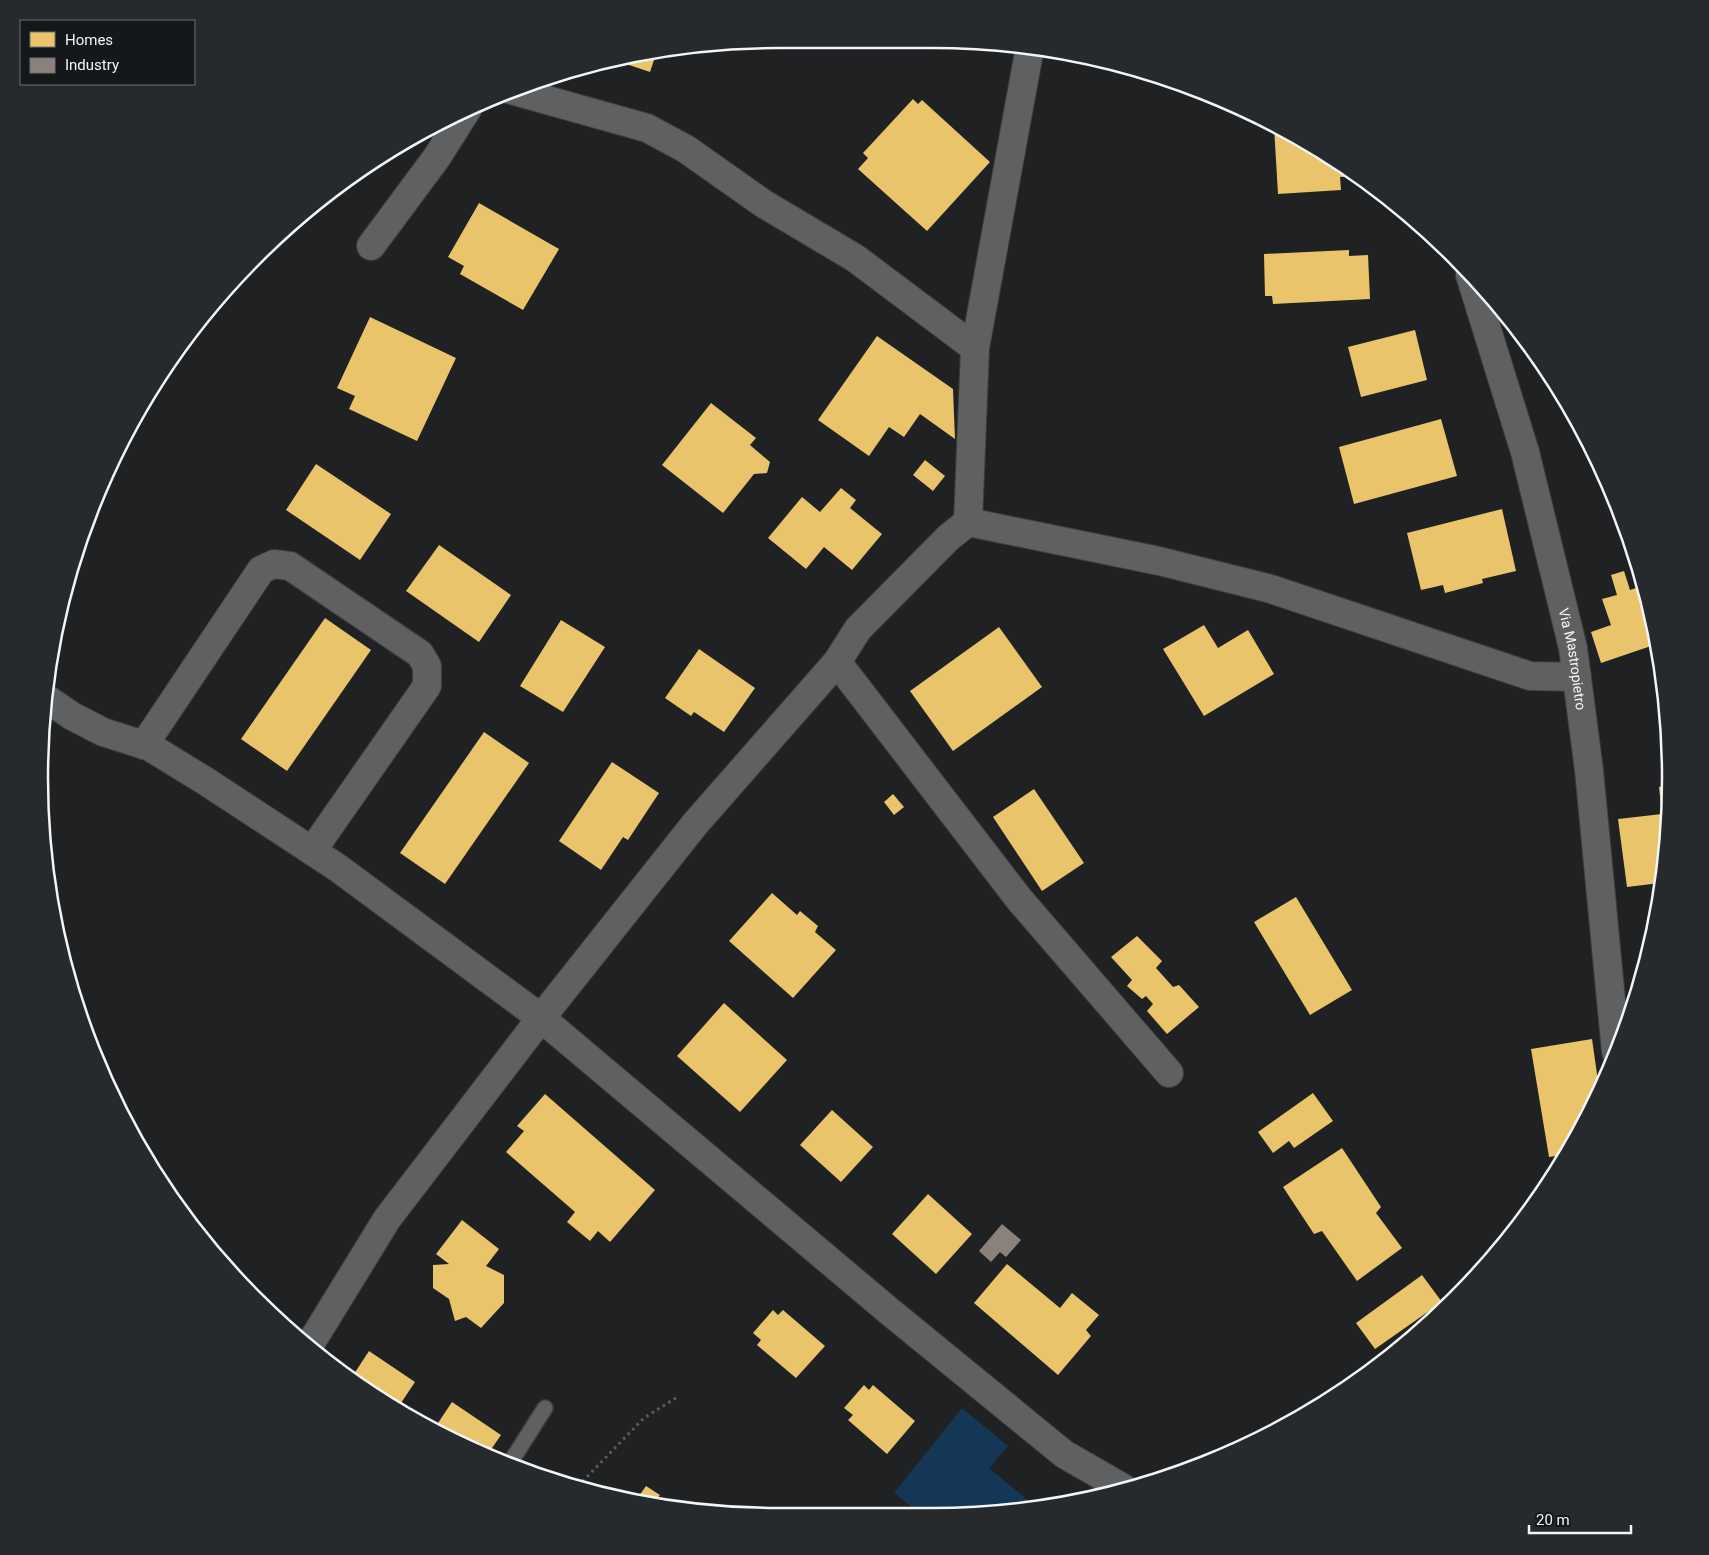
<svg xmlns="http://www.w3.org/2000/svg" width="1709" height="1555" font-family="Roboto,sans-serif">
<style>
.green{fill:#143756}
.homes{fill:#e9c46a}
.industry{fill:#8a817c}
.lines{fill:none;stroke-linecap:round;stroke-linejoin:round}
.lane-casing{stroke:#3b3d3e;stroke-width:18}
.street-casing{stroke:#3b3d3e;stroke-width:30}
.path{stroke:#5c5d5e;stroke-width:3;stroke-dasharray:2.5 4;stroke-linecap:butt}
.lane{stroke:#5f6062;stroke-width:15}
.street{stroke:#5f6062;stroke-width:28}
.labels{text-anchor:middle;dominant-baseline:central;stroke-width:5;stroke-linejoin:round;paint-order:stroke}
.street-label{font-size:14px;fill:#f2f4f6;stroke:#15181a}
.rim{fill:none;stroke:#f2f4f6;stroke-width:2.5}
</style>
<rect width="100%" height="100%" fill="#1f2123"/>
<polygon class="green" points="962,1408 1008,1446 989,1468 1035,1506 923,1516 894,1493"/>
<g class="homes">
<polygon points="657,51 650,72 611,59 633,53"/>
<polygon points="913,99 918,104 922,100 990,162 927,231 858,169 868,158 863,153"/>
<polygon points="1274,127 1342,163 1357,176 1340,177 1341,190 1278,194"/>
<polygon points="479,203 559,249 523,310 460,274 464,266 448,257"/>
<polygon points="1349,250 1349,256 1368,255 1370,299 1273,304 1272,296 1265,296 1264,254"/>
<polygon points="370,317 456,358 417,441 349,409 355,396 337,388"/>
<polygon points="1415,330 1427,380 1361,397 1348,347"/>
<polygon points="877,336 953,389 955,439 920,414 904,437 889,427 869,456 818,420"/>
<polygon points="711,403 756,438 750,445 770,462 767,473 754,474 723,513 662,465"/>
<polygon points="1441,419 1457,476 1354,504 1339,447"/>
<polygon points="925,460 945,476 933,491 913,475"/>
<polygon points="316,464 391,514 360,560 286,510"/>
<polygon points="841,488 856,500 850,508 882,534 852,570 824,547 806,569 768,538 802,497 820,512"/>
<polygon points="1502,509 1516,571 1482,579 1483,583 1445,593 1443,585 1421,590 1407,533"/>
<polygon points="439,545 511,595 479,642 406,591"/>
<polygon points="1624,571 1630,590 1642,586 1656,633 1657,644 1601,663 1591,632 1611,625 1602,599 1617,595 1611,575"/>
<polygon points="325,618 371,650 287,771 241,739"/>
<polygon points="561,620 605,647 563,712 520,686"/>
<polygon points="1204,625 1218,648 1248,630 1274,674 1204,716 1163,649"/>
<polygon points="999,627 1042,687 953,751 910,691"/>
<polygon points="699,649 755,688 724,732 694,712 691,716 665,698"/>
<polygon points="484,732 529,763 445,884 400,853"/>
<polygon points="612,762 659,793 628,840 623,837 601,870 559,841"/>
<polygon points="1669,785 1660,883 1627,887 1618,819 1662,814 1659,787"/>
<polygon points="1034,789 1084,863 1042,891 993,817"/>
<polygon points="893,794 904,807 894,815 884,802"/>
<polygon points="772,893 797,915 800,911 818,926 815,932 836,950 793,998 729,941"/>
<polygon points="1296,897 1352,990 1310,1015 1254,922"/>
<polygon points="1137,936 1162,961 1156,968 1173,987 1179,985 1199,1007 1167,1034 1147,1011 1153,1004 1146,996 1142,999 1127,986 1132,980 1111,957"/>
<polygon points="724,1003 787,1060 740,1112 677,1056"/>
<polygon points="1592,1039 1599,1088 1563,1155 1549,1157 1531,1049"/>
<polygon points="1313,1093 1333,1121 1294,1148 1289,1141 1273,1153 1258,1132"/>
<polygon points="545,1094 655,1190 610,1242 598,1231 590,1241 567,1222 575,1212 506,1152 524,1131 517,1126"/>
<polygon points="832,1110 873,1147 841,1182 800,1145"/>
<polygon points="1342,1148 1381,1207 1376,1213 1402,1248 1357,1281 1322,1231 1314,1234 1283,1187"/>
<polygon points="928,1194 972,1234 936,1274 892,1234"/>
<polygon points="462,1220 499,1249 486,1266 504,1275 504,1303 481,1328 466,1317 455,1321 449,1299 433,1288 433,1265 449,1264 436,1254"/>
<polygon points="1007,1264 1060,1308 1072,1293 1099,1315 1086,1330 1091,1336 1058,1375 974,1303"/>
<polygon points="1422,1275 1442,1302 1375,1349 1356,1323"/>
<polygon points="773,1310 778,1315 783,1310 825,1346 796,1378 757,1345 761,1340 753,1333"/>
<polygon points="369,1351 415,1382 397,1409 352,1377"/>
<polygon points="864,1385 869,1390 873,1385 915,1421 887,1454 848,1420 853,1415 844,1408"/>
<polygon points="452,1402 501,1435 488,1454 434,1429"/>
<polygon points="646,1486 660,1495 654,1504 647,1502 639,1496"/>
</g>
<polygon class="industry" points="1002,1224 1021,1240 1006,1257 1000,1252 991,1262 979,1251"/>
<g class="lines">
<g class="lane-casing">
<polyline id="lane" points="510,1463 545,1408"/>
</g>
<g class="street-casing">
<g id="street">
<polyline points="511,90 647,128 686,149 764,204 855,258 975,348"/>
<polyline points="371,246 437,157 468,108"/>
<path id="s1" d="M1470,275l55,177 48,196 16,122 27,282"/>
<polyline points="968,522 975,348 1030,47"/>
<polyline points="837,662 1019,899 1169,1073"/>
<polyline points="44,697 72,716 103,732 150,747 207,782 338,868 541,1018 889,1311 1064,1454 1123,1488"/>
<polyline points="144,745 261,570 274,564 290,566 420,654 427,666 427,686 312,851"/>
<polyline points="309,1346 387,1219 541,1018 695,824 837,662 858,629 948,538 968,522 1159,561 1271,589 1530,676 1577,677"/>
</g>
</g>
<polyline class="path" points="578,1486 644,1418 679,1396"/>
<use href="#lane" class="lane"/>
<use href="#street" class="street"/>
</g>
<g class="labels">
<g class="street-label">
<text stroke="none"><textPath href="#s1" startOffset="398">Via Mastropietro</textPath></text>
</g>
</g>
<path d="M0 0H1709V1555H0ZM778 48H932A730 730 0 0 1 1662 778V778A730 730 0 0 1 932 1508H778A730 730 0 0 1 48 778V778A730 730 0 0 1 778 48Z" fill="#272a2c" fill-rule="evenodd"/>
<path class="rim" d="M778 48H932A730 730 0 0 1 1662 778V778A730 730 0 0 1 932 1508H778A730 730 0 0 1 48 778V778A730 730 0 0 1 778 48Z"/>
<rect x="20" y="20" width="175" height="65" fill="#15181a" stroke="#6d7072"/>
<rect x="30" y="32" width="25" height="15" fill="#e9c46a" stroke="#6d7072"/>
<text x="65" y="45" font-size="15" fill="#f2f4f6">Homes</text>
<rect x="30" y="58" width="25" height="15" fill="#8a817c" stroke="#6d7072"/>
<text x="65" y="70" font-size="15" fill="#f2f4f6">Industry</text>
<path d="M1529 1525v8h102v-8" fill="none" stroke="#f2f4f6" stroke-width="2.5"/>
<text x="1536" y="1525" font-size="15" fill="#f2f4f6" stroke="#15181a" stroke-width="4" paint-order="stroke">20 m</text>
</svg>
